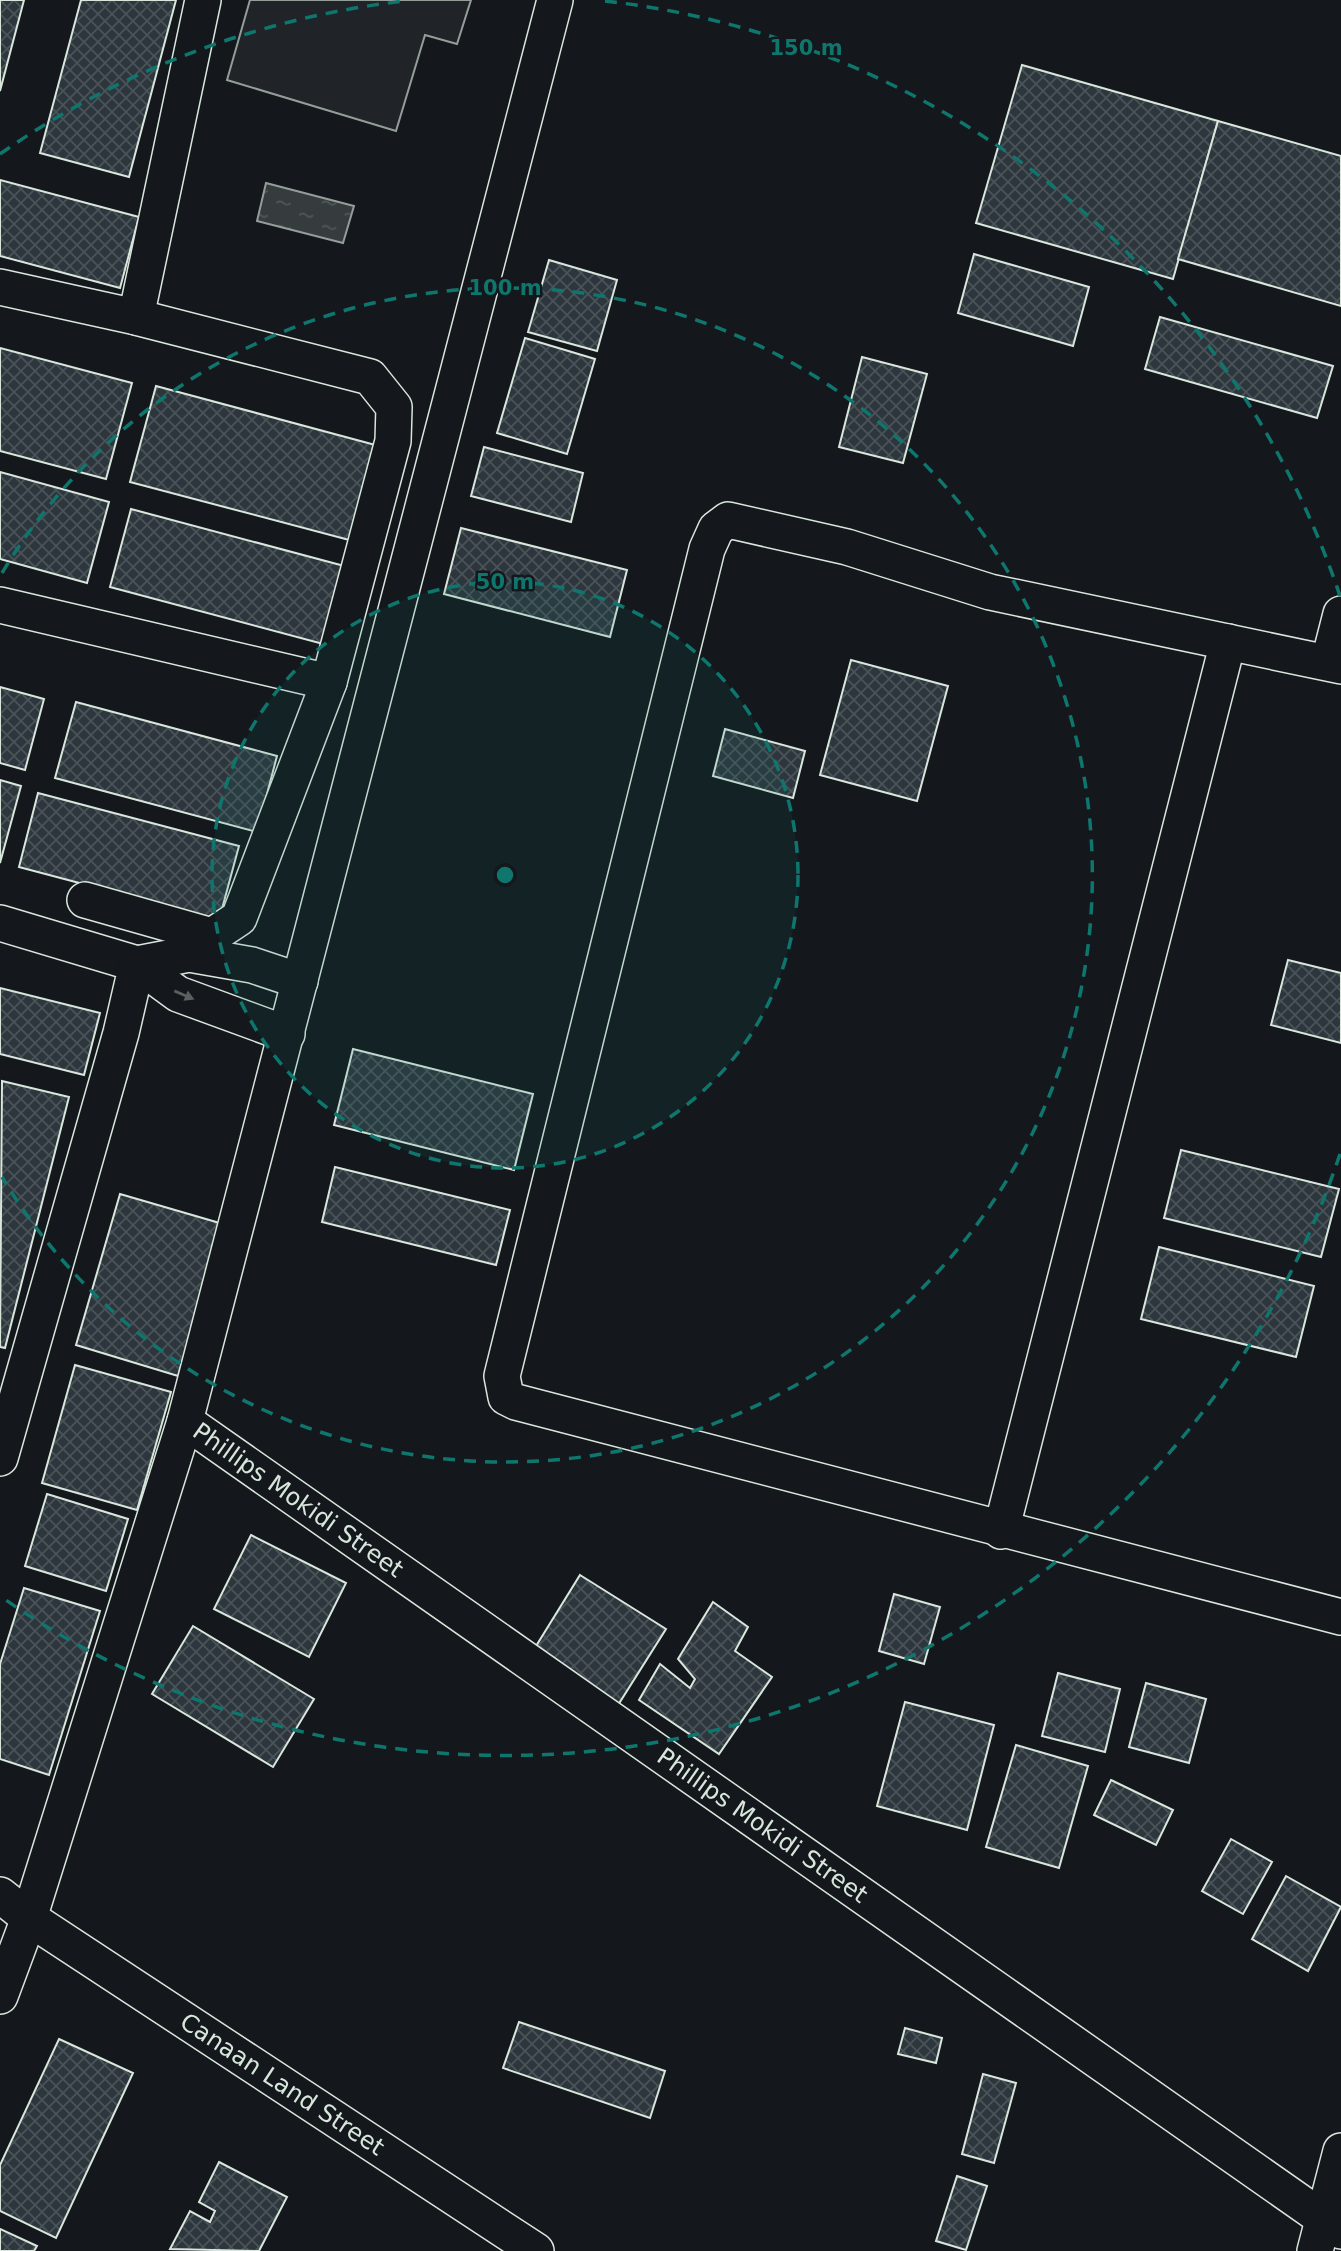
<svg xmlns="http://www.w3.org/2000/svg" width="1341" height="2251" font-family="'DejaVu Sans',sans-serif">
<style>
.pitch{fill:#202428;stroke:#939e99;stroke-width:2}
.water{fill:url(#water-ripples);stroke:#939e99;stroke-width:2}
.building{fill:url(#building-cross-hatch);stroke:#d8e6dc;stroke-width:2}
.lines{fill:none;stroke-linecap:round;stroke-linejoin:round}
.minor-casing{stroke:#d8e6dc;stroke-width:38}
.minor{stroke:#14181c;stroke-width:35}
.oneway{fill:#59605f}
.ring{fill:none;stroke:#0f766e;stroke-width:3.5;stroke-dasharray:12 9}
.labels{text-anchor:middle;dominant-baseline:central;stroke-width:5;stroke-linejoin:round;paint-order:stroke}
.street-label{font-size:24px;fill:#d8e6dc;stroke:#14181c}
.centre{fill:#0f766e;stroke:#14181c;stroke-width:3.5}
.ring-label{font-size:21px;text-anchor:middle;font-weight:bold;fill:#0f766e;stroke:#14181c;stroke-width:5;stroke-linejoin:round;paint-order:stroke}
</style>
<defs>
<pattern id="water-ripples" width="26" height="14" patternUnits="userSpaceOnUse" patternTransform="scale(1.75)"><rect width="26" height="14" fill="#363b3e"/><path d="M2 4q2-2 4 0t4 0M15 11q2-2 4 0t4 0" fill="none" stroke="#525759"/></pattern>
<pattern id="building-cross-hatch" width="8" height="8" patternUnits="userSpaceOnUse" patternTransform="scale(1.75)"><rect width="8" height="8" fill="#2c363c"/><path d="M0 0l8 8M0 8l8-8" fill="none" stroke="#4a5358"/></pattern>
</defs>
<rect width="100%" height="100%" fill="#14181c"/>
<polygon class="pitch" points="250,0 471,0 457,44 425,35 396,131 227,80"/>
<polygon class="water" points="266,183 354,206 343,243 257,221"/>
<g class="building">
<polygon points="0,0 24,0 0,91"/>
<polygon points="81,0 176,0 129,177 40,153"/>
<polygon points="1022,65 1218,121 1173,279 976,223"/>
<polygon points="1218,121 1341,156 1341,306 1178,259"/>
<polygon points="0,180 139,217 120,288 0,256"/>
<polygon points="974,254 1089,287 1073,346 958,313"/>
<polygon points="549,260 617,280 597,351 528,332"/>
<polygon points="1160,317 1333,366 1317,418 1145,369"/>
<polygon points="525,338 595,359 567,454 497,433"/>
<polygon points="0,348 132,383 106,479 0,451"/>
<polygon points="862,357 927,374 903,463 839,447"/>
<polygon points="156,386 379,446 353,541 130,482"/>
<polygon points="484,447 583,473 571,522 471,496"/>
<polygon points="0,472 109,502 87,583 0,559"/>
<polygon points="131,509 348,567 327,645 110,587"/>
<polygon points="461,528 627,570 610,637 444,594"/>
<polygon points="851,660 948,686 917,801 820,775"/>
<polygon points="0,687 44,699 25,770 0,763"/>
<polygon points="76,702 277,756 257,832 55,778"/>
<polygon points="725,729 805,751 793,798 713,776"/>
<polygon points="0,780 21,786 0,863"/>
<polygon points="38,793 239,846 219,920 19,867"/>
<polygon points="1288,960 1341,973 1341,1043 1271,1025"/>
<polygon points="0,988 100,1013 84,1075 0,1054"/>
<polygon points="353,1049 533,1094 514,1170 334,1125"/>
<polygon points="2,1081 69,1097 5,1348 0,1347"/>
<polygon points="1181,1150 1339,1189 1321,1257 1164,1218"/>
<polygon points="335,1167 510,1210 496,1265 322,1222"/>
<polygon points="120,1194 223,1224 178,1376 76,1345"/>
<polygon points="1159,1247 1314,1286 1296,1357 1141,1319"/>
<polygon points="75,1365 171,1392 137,1510 42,1483"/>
<polygon points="47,1494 128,1519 106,1591 25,1566"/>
<polygon points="251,1535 346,1583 309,1657 214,1609"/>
<polygon points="580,1575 666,1629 618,1705 533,1651"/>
<polygon points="24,1588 100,1611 49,1775 0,1759 0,1664"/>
<polygon points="894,1594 940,1607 924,1664 879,1651"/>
<polygon points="713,1602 748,1627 735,1651 772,1677 719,1754 639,1700 660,1664 690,1688 695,1679 678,1659"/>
<polygon points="193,1626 314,1699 273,1767 152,1694"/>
<polygon points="1058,1673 1120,1689 1105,1752 1042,1736"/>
<polygon points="1146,1683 1206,1699 1189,1763 1129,1747"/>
<polygon points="905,1702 994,1725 967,1830 877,1806"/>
<polygon points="1016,1745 1088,1766 1059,1868 986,1847"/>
<polygon points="1111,1780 1173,1810 1156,1845 1094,1815"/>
<polygon points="1231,1839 1272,1862 1243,1914 1202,1891"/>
<polygon points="1286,1876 1341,1907 1308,1971 1252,1939"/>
<polygon points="519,2022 665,2071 650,2118 503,2068"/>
<polygon points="905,2028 942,2038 936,2063 898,2054"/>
<polygon points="59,2039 133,2073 56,2238 0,2211 0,2165"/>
<polygon points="983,2074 1016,2083 994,2163 962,2154"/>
<polygon points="219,2162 287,2197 259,2251 170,2249 190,2211 210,2222 215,2211 199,2202"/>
<polygon points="957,2176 987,2186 966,2250 936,2241"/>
<polygon points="0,2229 37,2246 34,2251 0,2251"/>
</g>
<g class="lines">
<g class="minor-casing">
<g id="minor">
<polyline points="0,287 136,317 370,377 394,407 393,441 329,682 239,918 212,936 85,900"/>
<polyline points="136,317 203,0"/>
<polyline points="0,605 329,682"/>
<polyline points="1329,661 1341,614"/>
<polyline points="1341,666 990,592 847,547 728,520 716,529 707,549 502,1376 506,1397 516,1402 1341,1617"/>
<polyline points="0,923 137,964 121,1033 0,1458"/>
<polyline points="137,964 178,994 287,1034"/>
<polyline points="137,964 189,954 252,965 300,981"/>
<path id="s1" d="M185,1421l1156,810"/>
<polyline points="1001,1531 1228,642"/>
<path id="s2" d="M0,1895l29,23 507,333"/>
<polyline points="0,1996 29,1918 185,1421 555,0"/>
<polyline points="1315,2251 1341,2151"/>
</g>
</g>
<use href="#minor" class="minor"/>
</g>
<defs><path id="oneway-solid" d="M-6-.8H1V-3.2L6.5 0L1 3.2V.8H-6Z" transform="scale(1.75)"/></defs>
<use class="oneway" href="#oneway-solid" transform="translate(184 995) rotate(23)"/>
<circle cx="505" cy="875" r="293" fill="#0f766e" fill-opacity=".12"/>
<g class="ring">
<circle cx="505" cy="875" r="293"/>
<path d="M2 573A587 587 0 1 1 2 1177"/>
<path d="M1340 1154A880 880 0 0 1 0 1596M0 154A880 880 0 0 1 405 1M605 1A880 880 0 0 1 1340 596"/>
</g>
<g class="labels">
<g class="street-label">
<text stroke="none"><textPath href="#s1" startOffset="138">Phillips Mokidi Street</textPath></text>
<text stroke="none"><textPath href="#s1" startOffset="705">Phillips Mokidi Street</textPath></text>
<text stroke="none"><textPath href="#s2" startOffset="340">Canaan Land Street</textPath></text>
</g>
</g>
<circle cx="505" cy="875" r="10" class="centre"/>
<g class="ring-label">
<text x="806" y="55">150 m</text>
<text x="505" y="295">100 m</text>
<text x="505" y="589">50 m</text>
</g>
</svg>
